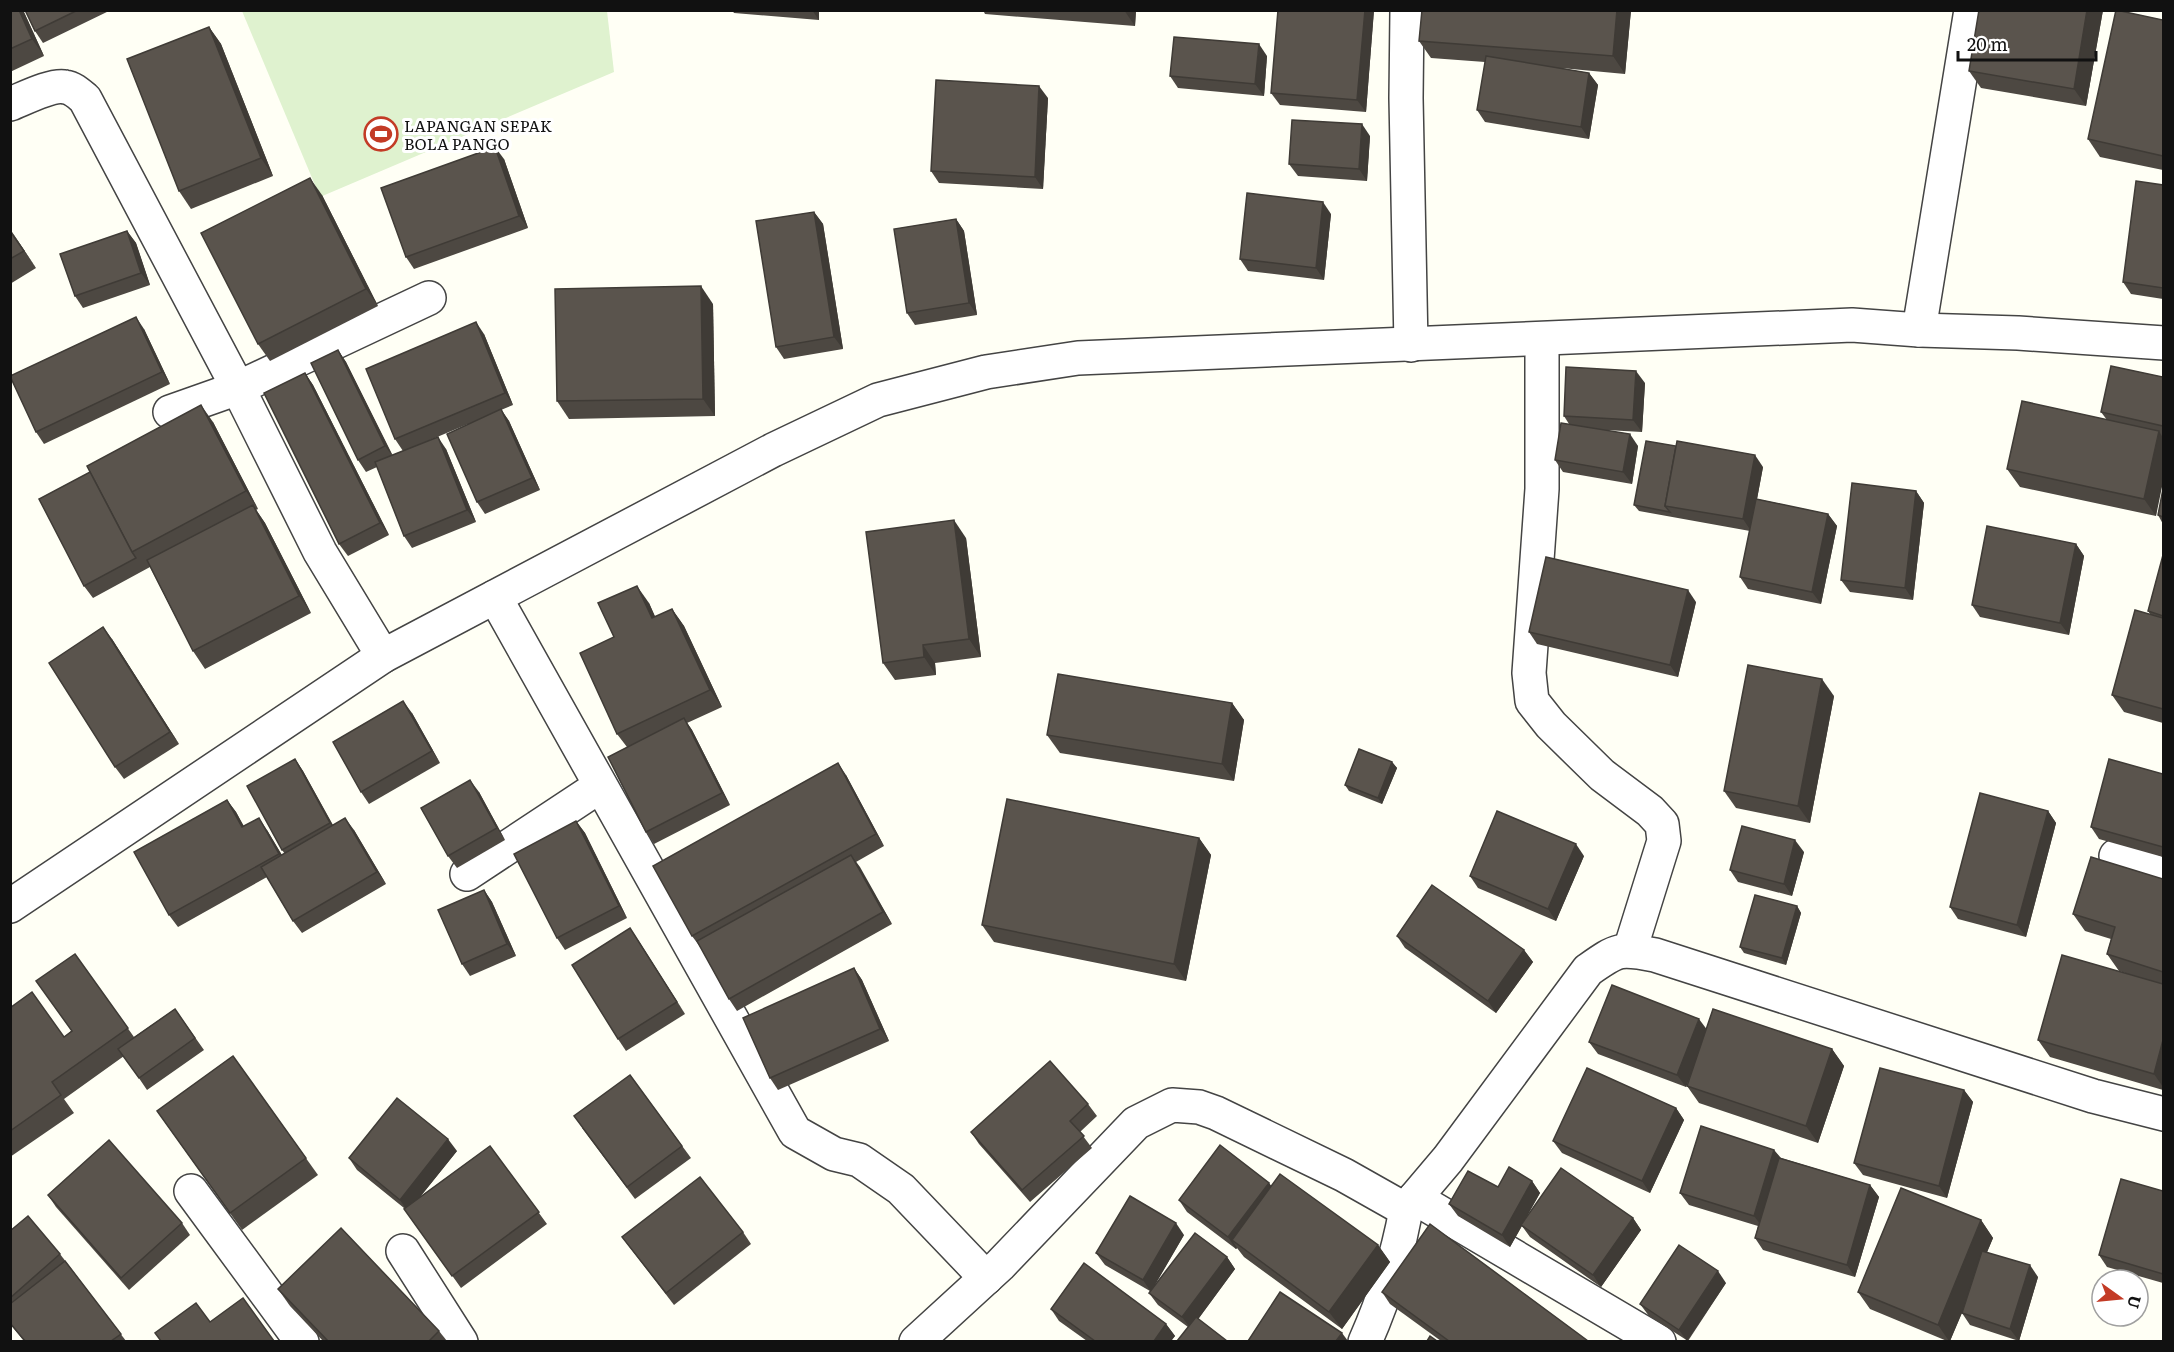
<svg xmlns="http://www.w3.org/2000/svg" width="2174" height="1352" font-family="Literata,serif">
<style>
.pitch{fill:#dff2cf}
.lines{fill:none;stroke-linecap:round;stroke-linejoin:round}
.minor-casing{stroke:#444;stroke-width:36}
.minor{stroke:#fff;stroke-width:33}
.wall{fill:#4d4842}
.shaded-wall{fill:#3f3b36}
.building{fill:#5a544d;stroke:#3f3b36;stroke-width:1.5}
.labels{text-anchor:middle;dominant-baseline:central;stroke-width:6;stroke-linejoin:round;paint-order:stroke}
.poi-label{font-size:16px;fill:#111;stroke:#fff;text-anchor:start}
</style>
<rect width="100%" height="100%" fill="#fffff5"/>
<polygon class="pitch" points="242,11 607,11 614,72 320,197"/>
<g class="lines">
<g class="minor-casing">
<g id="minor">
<polyline points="1407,10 1406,98 1411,345"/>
<path d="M10,104c13,-5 42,-20 55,-17 8,1 14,7 20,12l153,289 82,164 63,104"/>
<polyline points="1919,330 1971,10"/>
<polyline points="1542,339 1542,489 1529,673 1532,701 1551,725 1602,775 1650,811 1662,824 1664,841 1630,950"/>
<polyline points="170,412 238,388 429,298"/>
<polyline points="495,597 795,1132 834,1154 859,1160 901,1189 986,1278"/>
<polyline points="2116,856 2164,875"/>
<polyline points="467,874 600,786"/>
<polyline points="10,906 383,656 773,450 878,400 986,372 1078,358 1852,325 1919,330 2018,333 2164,343"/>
<polyline points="191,1191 302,1342"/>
<polyline points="1415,1198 1659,1342"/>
<polyline points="403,1251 461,1342"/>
<path d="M916,1342l84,-77 136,-142 36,-18 27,2 17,6 128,62 62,35 9,-12 33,-39 140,-189c30,-21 31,-22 67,-15l438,141 71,18"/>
<path d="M1365,1342c20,-45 32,-84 41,-132"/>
</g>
</g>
<use href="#minor" class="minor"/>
</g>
<g class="wall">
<polygon points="10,10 23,10 44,56 10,72"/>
<polygon points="25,10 111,10 43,43 35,31"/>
<polygon points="732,10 819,10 819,20 734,13"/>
<polygon points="983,10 1136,10 1135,26 985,14"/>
<polygon points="1278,10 1374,10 1366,112 1280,105 1271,93"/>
<polygon points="1631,10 1625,74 1561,68 1589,73 1598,85 1589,139 1485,122 1477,110 1485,62 1431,58 1419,41"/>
<polygon points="1979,10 2103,10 2086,106 1981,88 1969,71"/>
<polygon points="2163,20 2163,170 2100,157 2088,139"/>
<polygon points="209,27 221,44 273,176 191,209 179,191"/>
<polygon points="1267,56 1264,96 1178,88 1170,76"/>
<polygon points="1048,98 1043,189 939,183 931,171"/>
<polygon points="1370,136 1367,181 1298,176 1289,164"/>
<polygon points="504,159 528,228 414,269 406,257"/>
<polygon points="2163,185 2163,299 2131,294 2123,282"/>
<polygon points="322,195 378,306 270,361 258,344"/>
<polygon points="814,212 823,224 843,349 784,359 776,347"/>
<polygon points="1331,214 1324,280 1248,271 1240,259"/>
<polygon points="956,219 964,231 977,315 915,325 907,313"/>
<polygon points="10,229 36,268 10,284"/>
<polygon points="127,231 136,243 150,285 83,308 75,296"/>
<polygon points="713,304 715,416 569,419 557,401"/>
<polygon points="144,329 170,384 44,444 36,432"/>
<polygon points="484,334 513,405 501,410 509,421 540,490 485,514 477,502 468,424 430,440 446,449 476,522 412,548 404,536 377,467 366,472 358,460 338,350 346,362 392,455 403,451 395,439"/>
<polygon points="305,373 313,385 389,535 348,556 339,544"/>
<polygon points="2163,377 2163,436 2162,435 2163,438 2156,516 2020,487 2007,469 2107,420 2101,412"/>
<polygon points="1645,383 1642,432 1606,430 1638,446 1632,484 1563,472 1555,460 1569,424 1564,416"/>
<polygon points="213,422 258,509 256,510 265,523 311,613 205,669 193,651 150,567 93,598 84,586"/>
<polygon points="1763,467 1757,499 1828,514 1837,526 1821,604 1748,589 1740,577 1750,531 1639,511 1634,505"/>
<polygon points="2163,489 2163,524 2158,515"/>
<polygon points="1916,491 1924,503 1913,600 1850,592 1841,580"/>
<polygon points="966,538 981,657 935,663 936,675 895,680 883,663"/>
<polygon points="2076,544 2084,556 2069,635 1980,617 1972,605"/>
<polygon points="2163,555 2163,723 2124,712 2112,695 2150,614 2148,611"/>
<polygon points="1696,602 1678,677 1537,644 1529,632"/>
<polygon points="649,603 655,617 672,609 684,626 722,707 687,723 692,730 730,805 654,844 646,832 627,747 617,734 614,637"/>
<polygon points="112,639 179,744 124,779 115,767"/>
<polygon points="1834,696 1810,823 1736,808 1724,791"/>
<polygon points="1232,703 1244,720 1234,781 1060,753 1047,735"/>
<polygon points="412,713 440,763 369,804 361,792"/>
<polygon points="295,759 303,771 333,825 354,830 386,884 302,933 293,921 267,877 178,927 169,915 227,800 236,812 244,827 267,830 282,855 285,854 282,850"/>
<polygon points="1392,762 1397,768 1382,804 1349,791 1345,785"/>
<polygon points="2163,774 2163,857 2099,839 2091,827"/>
<polygon points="846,775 884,846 856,862 892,924 737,1011 729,999 701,948 692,936"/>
<polygon points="479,792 505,840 457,868 448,856"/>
<polygon points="2048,811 2056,823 2026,937 1958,919 1950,907"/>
<polygon points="576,821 585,833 627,918 565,950 557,938"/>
<polygon points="1199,838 1211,855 1186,981 994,942 982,925"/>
<polygon points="1804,852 1792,896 1738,882 1730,870"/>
<polygon points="1584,856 1556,921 1478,888 1470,876"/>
<polygon points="2163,879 2163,1090 2050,1057 2038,1040 2140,978 2119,971 2107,954 2111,939 2085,931 2073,914"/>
<polygon points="484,890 492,902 516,956 470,976 462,964"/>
<polygon points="1797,906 1801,913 1786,965 1744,953 1740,947"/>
<polygon points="1397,936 1524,950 1533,962 1496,1013 1405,948"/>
<polygon points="638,940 685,1014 626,1051 618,1039"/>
<polygon points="75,954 134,1037 175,1009 204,1050 147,1090 124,1056 64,1099 74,1113 10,1157 10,1008 64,1037 71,1031"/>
<polygon points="854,968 862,980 889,1041 778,1090 770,1078"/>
<polygon points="1707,1029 1832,1049 1844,1066 1818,1143 1699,1103 1687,1086 1695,1064 1686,1087 1598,1054 1589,1042"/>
<polygon points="233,1056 318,1175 242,1230 157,1111"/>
<polygon points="630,1075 691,1158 635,1199 582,1128"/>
<polygon points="1964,1090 1973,1102 1947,1198 1863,1175 1854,1163"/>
<polygon points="1088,1104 1097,1116 1080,1132 1092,1148 1030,1202 979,1144 971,1132"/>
<polygon points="1676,1108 1684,1120 1650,1193 1562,1153 1553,1141"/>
<polygon points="490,1146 547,1224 461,1288 404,1208 357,1170 349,1158 457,1151 420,1197"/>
<polygon points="1774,1150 1781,1158 1870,1185 1879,1197 1855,1277 1763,1250 1755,1238 1758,1226 1689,1205 1680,1193"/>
<polygon points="1532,1181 1540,1193 1524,1221 1633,1218 1641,1230 1601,1287 1530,1237 1522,1226 1510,1247 1458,1216 1449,1204 1498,1187"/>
<polygon points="1269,1183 1271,1186 1378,1245 1390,1262 1342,1329 1244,1257 1237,1248 1236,1249 1187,1212 1179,1200"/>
<polygon points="2163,1191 2163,1283 2107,1267 2099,1255"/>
<polygon points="48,1195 182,1223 190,1235 129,1290 56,1207"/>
<polygon points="1981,1220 1993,1238 1987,1252 2038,1277 2019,1341 1970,1325 1962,1313 1950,1341 1947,1341 1870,1309 1858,1292"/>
<polygon points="10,1231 60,1254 126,1341 24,1341 10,1324"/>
<polygon points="743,1232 751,1244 674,1305 622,1237"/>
<polygon points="1184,1235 1154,1286 1227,1257 1235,1269 1198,1319 1188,1327 1158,1305 1149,1293 1150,1291 1105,1265 1096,1253"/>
<polygon points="1726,1283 1688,1341 1649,1316 1640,1304"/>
<polygon points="278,1289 439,1331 447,1341 323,1341 290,1306"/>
<polygon points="1382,1292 1588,1341 1441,1341 1390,1304"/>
<polygon points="1051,1309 1166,1324 1175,1336 1171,1341 1087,1341 1059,1321"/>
</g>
<g class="shaded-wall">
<polygon points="19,10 23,10 44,56 32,39"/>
<polygon points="812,10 819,10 819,20"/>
<polygon points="1124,10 1136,10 1135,26"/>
<polygon points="1365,10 1374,10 1366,112 1357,100"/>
<polygon points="1617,10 1631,10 1625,74 1613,56"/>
<polygon points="2087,10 2103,10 2086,106 2074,89"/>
<polygon points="209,27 221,44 273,176 261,158"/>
<polygon points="1259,44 1267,56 1264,96 1255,84"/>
<polygon points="1589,73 1598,85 1589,139 1581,127"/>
<polygon points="1039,86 1048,98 1043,189 1035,177"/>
<polygon points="1362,124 1370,136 1367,181 1359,169"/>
<polygon points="495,147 504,159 528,228 519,216"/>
<polygon points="310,178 322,195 378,306 366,289"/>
<polygon points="1323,202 1331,214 1324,280 1316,268"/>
<polygon points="814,212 823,224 843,349 834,337"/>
<polygon points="956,219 964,231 977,315 969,303"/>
<polygon points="10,229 36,268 24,251"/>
<polygon points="127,231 136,243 150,285 141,273"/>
<polygon points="701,286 713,304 715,416 703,399"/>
<polygon points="136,317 144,329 170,384 162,372"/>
<polygon points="476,322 484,334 513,405 505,393"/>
<polygon points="338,350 346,362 394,458 385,446"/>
<polygon points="1636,371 1645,383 1642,432 1633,420"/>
<polygon points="305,373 313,385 389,535 380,523"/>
<polygon points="201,405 213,422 258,509 246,491"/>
<polygon points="501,409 509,421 540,490 532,478"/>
<polygon points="2159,431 2163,438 2163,482 2156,516 2144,499"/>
<polygon points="1630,434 1638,446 1632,484 1623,472"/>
<polygon points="438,437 446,449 476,522 467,510"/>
<polygon points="1755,455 1763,467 1751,531 1743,519"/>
<polygon points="1916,491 1924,503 1913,600 1905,588"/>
<polygon points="253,505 265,523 311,613 299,596"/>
<polygon points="1828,514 1837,526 1821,604 1812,592"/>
<polygon points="954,520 966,538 981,657 969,639"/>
<polygon points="2076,544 2084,556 2069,635 2060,623"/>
<polygon points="637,586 649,603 664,636 652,618"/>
<polygon points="1688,590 1696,602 1678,677 1670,665"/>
<polygon points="672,609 684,626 722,707 710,690"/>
<polygon points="103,627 112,639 179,744 170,732"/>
<polygon points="923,645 935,663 936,675 924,657"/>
<polygon points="1822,679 1834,696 1810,823 1798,806"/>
<polygon points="403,701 412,713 440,763 432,751"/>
<polygon points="1232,703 1244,720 1234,781 1222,764"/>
<polygon points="684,718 692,730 730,805 722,793"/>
<polygon points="295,759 303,771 338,835 330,823"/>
<polygon points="1392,762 1397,768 1382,804 1378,798"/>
<polygon points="838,763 846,775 884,846 876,834"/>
<polygon points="470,780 479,792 505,840 497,828"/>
<polygon points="227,800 236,812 251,839 242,827"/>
<polygon points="2048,811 2056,823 2026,937 2017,925"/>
<polygon points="259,818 267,830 288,866 279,854"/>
<polygon points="345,818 354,830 386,884 377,872"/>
<polygon points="576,821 585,833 627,918 619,906"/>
<polygon points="1199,838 1211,855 1186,981 1174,964"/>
<polygon points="1795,840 1804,852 1792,896 1784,884"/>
<polygon points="1576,844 1584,856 1556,921 1548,909"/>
<polygon points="851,855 860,867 892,924 883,912"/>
<polygon points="484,890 492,902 516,956 507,944"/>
<polygon points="1797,906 1801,913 1786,965 1782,958"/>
<polygon points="630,928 638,940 685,1014 677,1002"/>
<polygon points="1524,950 1533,962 1496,1013 1488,1001"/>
<polygon points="854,968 862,980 889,1041 880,1029"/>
<polygon points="1699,1019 1708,1031 1686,1087 1677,1075"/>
<polygon points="2163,1040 2163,1087 2154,1074"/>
<polygon points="1832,1049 1844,1066 1818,1143 1806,1126"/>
<polygon points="1964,1090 1973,1102 1947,1198 1939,1186"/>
<polygon points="1676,1108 1684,1120 1650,1193 1642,1181"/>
<polygon points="448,1139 457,1151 408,1212 400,1200"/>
<polygon points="1774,1150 1783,1162 1763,1228 1754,1216"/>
<polygon points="1532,1181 1540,1193 1510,1247 1502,1235"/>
<polygon points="1269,1183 1278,1195 1232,1240 1237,1248 1236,1249 1228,1237"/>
<polygon points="1870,1185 1879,1197 1855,1277 1847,1265"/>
<polygon points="1633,1218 1641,1230 1601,1287 1593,1275"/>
<polygon points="1981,1220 1993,1238 1950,1341 1949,1341 1938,1325"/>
<polygon points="1176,1223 1184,1235 1151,1292 1143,1280"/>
<polygon points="1378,1245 1390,1262 1342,1329 1329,1312"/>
<polygon points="1227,1257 1235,1269 1191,1329 1182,1317"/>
<polygon points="2030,1265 2038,1277 2019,1341 2010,1329"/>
<polygon points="1718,1271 1726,1283 1687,1341 1679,1330"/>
<polygon points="1166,1324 1175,1336 1171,1341 1154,1341"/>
<polygon points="1342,1333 1348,1341 1336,1341"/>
</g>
<g class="building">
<polygon points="10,10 19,10 32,39 10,49"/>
<polygon points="25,10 78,10 35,31"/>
<polygon points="1278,10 1365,10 1357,100 1271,93"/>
<polygon points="1422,10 1617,10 1613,56 1419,41"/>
<polygon points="1979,10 2087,10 2074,89 1969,71"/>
<polygon points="2116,10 2163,20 2163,156 2088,139"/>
<polygon points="209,27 261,158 179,191 127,59"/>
<polygon points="1174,37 1259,44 1255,84 1170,76"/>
<polygon points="1486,56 1589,73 1581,127 1477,110"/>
<polygon points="936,80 1039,86 1035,177 931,171"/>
<polygon points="1292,120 1362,124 1359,169 1289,164"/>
<polygon points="495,147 519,216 406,257 381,188"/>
<polygon points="310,178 366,289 258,344 201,233"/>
<polygon points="2136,181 2163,185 2163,288 2123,282"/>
<polygon points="1247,193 1323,202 1316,268 1240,259"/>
<polygon points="814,212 834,337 776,347 756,221"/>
<polygon points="956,219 969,303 907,313 894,229"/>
<polygon points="10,231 24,251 10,259"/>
<polygon points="127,231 141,273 75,296 60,254"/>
<polygon points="701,286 703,399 557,401 555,289"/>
<polygon points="136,317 162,372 36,432 10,376"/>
<polygon points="476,322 505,393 395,439 366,369"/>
<polygon points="338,350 385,446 358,460 311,363"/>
<polygon points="2111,366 2163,377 2163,426 2101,412"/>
<polygon points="1566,367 1636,371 1633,420 1564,416"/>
<polygon points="305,373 380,523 339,544 264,393"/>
<polygon points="2022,401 2159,431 2144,499 2007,469"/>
<polygon points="201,405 246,491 132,552 87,466"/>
<polygon points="501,409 532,478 477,502 447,434"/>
<polygon points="1561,423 1630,434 1623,472 1555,460"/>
<polygon points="438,437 467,510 404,536 375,462"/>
<polygon points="1646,441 1676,446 1665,506 1670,512 1634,505"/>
<polygon points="1677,441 1755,455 1743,519 1665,506"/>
<polygon points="90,472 132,552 136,558 84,586 39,499"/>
<polygon points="1852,483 1916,491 1905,588 1841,580"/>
<polygon points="2163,489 2163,517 2158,515"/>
<polygon points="1756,499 1828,514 1812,592 1740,577"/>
<polygon points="253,505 299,596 193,651 147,560"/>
<polygon points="954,520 969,639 923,645 924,657 883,663 866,532"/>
<polygon points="1987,526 2076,544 2060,623 1972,605"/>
<polygon points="2163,555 2163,616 2148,611"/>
<polygon points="1546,557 1688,590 1670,665 1529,632"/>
<polygon points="637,586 652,618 672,609 710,690 617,734 580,653 614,637 598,603"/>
<polygon points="2135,610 2163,618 2163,709 2112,695"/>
<polygon points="103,627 170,732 115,767 49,663"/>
<polygon points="1748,665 1822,679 1798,806 1724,791"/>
<polygon points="1058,674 1232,703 1222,764 1047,735"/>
<polygon points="403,701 432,751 361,792 333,742"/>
<polygon points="684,718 722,793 646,832 608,757"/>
<polygon points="1359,749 1392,762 1378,798 1345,785"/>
<polygon points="295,759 330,823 282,850 247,786"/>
<polygon points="2109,759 2163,774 2163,847 2091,827"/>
<polygon points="838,763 876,834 692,936 653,866"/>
<polygon points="470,780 497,828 448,856 421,808"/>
<polygon points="1980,793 2048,811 2017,925 1950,907"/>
<polygon points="1007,799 1199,838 1174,964 982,925"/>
<polygon points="227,800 242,827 259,818 279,854 169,915 134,852"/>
<polygon points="1497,811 1576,844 1548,909 1470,876"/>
<polygon points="345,818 377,872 293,921 261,867"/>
<polygon points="576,821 619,906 557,938 514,854"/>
<polygon points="1742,826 1795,840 1784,884 1730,870"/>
<polygon points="851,855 883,912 729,999 697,941"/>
<polygon points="2091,857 2163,879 2163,972 2107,954 2115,927 2073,914"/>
<polygon points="1432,885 1524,950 1488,1001 1397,936"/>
<polygon points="484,890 507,944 462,964 438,910"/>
<polygon points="1755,895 1797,906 1782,958 1740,947"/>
<polygon points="630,928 677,1002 618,1039 572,965"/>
<polygon points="75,954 128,1028 52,1082 61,1095 10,1131 10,1008 32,992 64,1037 72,1031 36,981"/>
<polygon points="2062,955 2163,984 2163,1040 2154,1074 2038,1040"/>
<polygon points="854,968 880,1029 770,1078 743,1018"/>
<polygon points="1612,985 1699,1019 1677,1075 1589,1042"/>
<polygon points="175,1009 195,1038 139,1078 118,1049"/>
<polygon points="1713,1009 1832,1049 1806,1126 1687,1086"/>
<polygon points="233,1056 306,1158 230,1213 157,1111"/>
<polygon points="1050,1061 1088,1104 1070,1121 1084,1136 1022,1190 971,1132"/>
<polygon points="1587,1068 1676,1108 1642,1181 1553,1141"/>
<polygon points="1880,1068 1964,1090 1939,1186 1854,1163"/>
<polygon points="630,1075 682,1146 627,1187 574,1116"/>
<polygon points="397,1098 448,1139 400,1200 349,1158"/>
<polygon points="1701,1126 1774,1150 1754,1216 1680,1193"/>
<polygon points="109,1140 182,1223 121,1278 48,1195"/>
<polygon points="1220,1145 1269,1183 1228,1237 1179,1200"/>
<polygon points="490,1146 539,1212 452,1276 404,1209"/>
<polygon points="1779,1158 1870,1185 1847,1265 1755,1238"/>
<polygon points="1509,1167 1532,1181 1502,1235 1449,1204 1468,1171 1498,1187"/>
<polygon points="1561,1168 1633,1218 1593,1275 1521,1225"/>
<polygon points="1280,1174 1378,1245 1329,1312 1232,1240"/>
<polygon points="700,1177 743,1232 666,1293 622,1237"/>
<polygon points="2121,1179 2163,1191 2163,1274 2099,1255"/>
<polygon points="1901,1188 1981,1220 1938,1325 1858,1292"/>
<polygon points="1130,1196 1176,1223 1143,1280 1096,1253"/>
<polygon points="28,1216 60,1254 10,1298 10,1231"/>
<polygon points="1430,1224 1588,1341 1449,1341 1382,1292"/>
<polygon points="341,1228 439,1331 429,1341 328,1341 278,1289"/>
<polygon points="1195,1233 1227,1257 1182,1317 1149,1293"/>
<polygon points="1679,1245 1718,1271 1679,1330 1640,1304"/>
<polygon points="1982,1251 2030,1265 2010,1329 1962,1313"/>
<polygon points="65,1261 121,1334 111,1341 25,1341 10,1323 10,1304"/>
<polygon points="1084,1263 1166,1324 1154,1341 1095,1341 1051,1309"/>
<polygon points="1280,1292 1342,1333 1336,1341 1248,1341"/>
<polygon points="243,1298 274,1341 161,1341 155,1333 196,1303 210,1322"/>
<polygon points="1196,1317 1227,1341 1177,1341"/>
<polygon points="1430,1336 1437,1341 1427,1341"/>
</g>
<defs>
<g id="stadium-ring" transform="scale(1.725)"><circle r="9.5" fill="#fff" stroke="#c33b26" stroke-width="1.5"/><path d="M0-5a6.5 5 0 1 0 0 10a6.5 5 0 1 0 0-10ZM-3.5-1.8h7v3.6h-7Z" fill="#c33b26"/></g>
</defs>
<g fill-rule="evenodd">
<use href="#stadium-ring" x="381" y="134"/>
</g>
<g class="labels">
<g class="poi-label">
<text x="404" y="125">LAPANGAN SEPAK<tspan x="404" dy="18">BOLA PANGO</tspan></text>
</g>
</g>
<rect width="2174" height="1352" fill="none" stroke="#111111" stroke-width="24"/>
<g transform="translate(2120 1298) rotate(105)"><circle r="28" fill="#ffffff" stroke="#a0a0a0" stroke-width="1.5"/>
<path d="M0-4.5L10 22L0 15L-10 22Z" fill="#c33b26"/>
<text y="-9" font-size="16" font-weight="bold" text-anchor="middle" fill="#111111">U</text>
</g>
<path d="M1958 51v9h138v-9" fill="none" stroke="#111111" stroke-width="3"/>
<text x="1967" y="51" font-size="18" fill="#111111" stroke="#ffffff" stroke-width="4.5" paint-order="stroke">20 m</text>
</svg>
